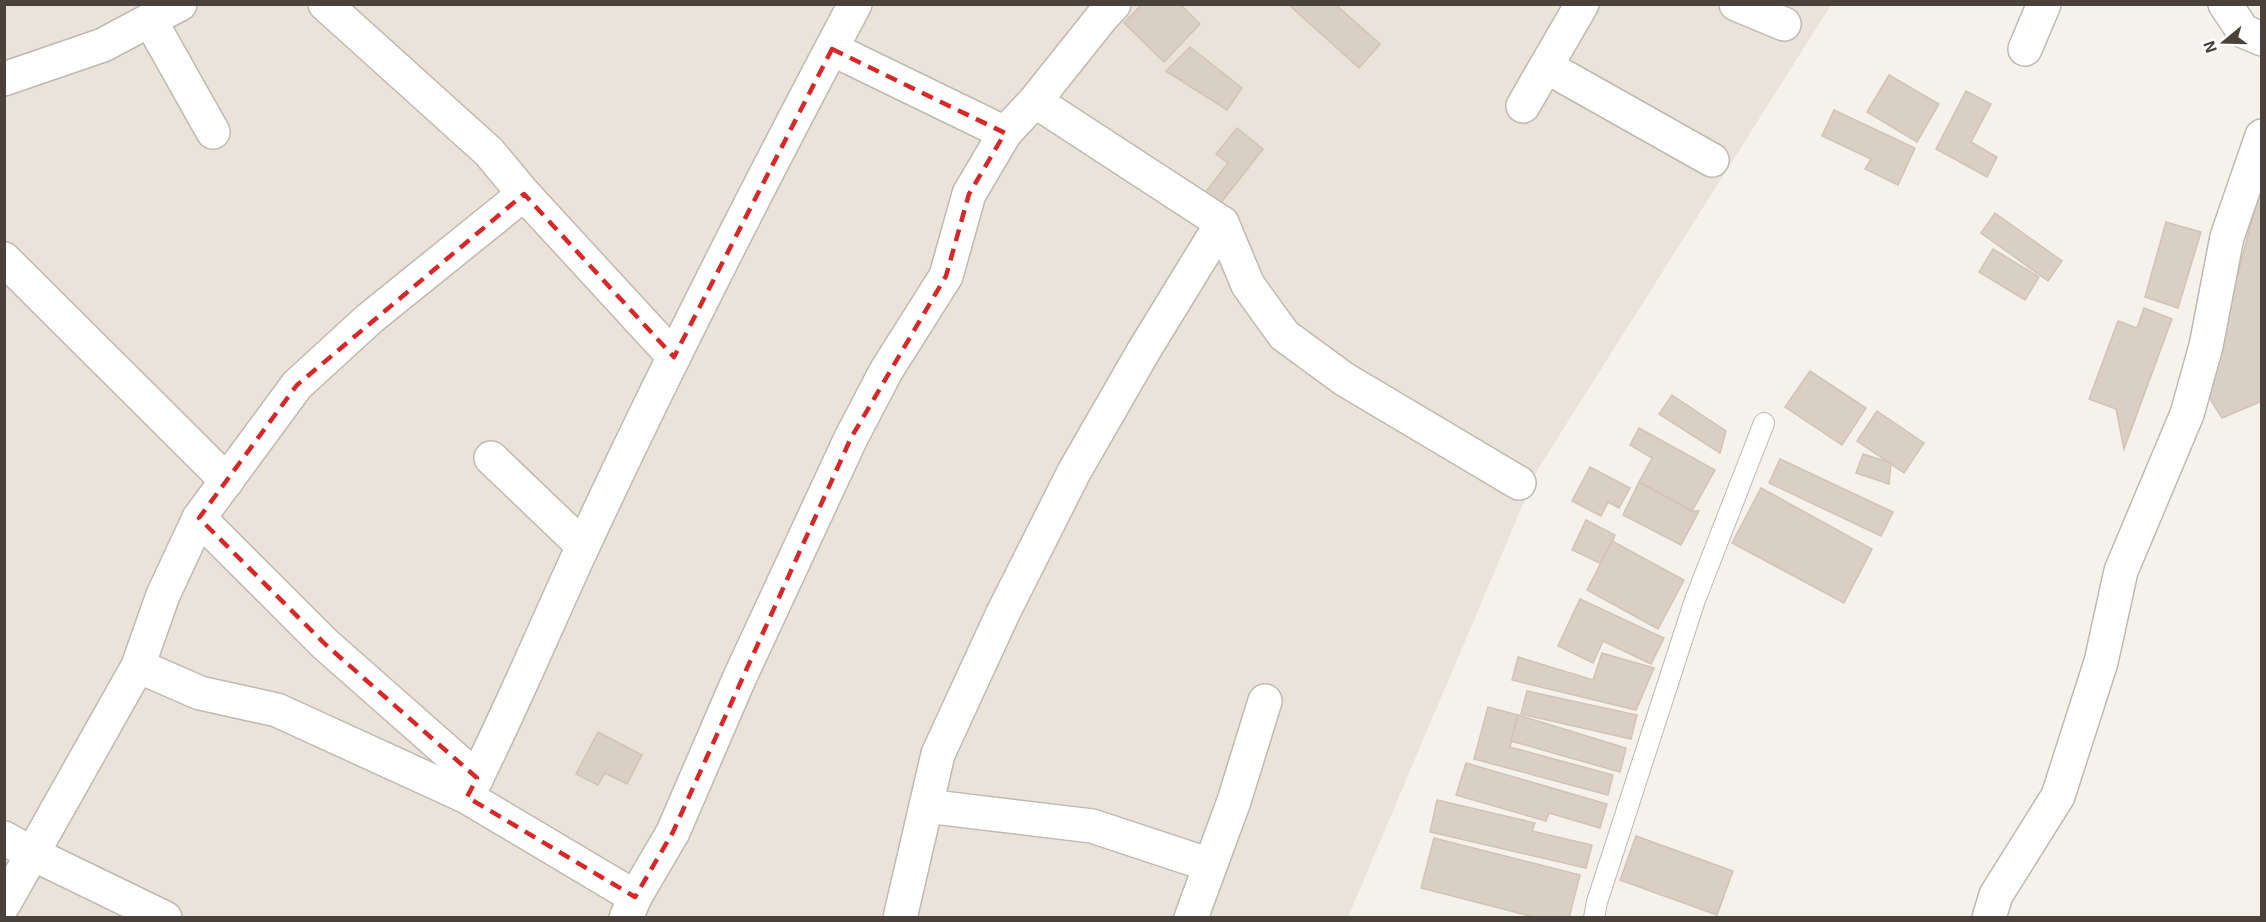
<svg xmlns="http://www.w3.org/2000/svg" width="2266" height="922" font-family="'Exo 2',sans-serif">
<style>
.residential{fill:#e9e3da}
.building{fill:#dacfc5;stroke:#d2c3b5;stroke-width:1.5}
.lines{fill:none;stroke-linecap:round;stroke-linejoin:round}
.service-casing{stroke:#c1b8af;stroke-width:22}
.minor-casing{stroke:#c1b8af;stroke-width:36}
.service{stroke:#fff;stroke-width:20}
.minor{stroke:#fff;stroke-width:33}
.marked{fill:none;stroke:#d62828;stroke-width:4.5;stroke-dasharray:12 8;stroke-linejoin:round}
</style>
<rect width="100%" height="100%" fill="#f5f2ec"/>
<polygon class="residential" points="5,5 1831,5 1538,469 1348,917 5,918"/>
<g class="building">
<polygon points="1142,4 1180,4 1200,24 1164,62 1124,23"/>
<polygon points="1288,4 1335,4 1380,44 1359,68"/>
<polygon points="1190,47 1242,88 1227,110 1166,71"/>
<polygon points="1889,75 1939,104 1917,142 1867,112"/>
<polygon points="1966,91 1991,104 1971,142 1997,157 1987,177 1936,149"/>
<polygon points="1834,110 1915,148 1898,185 1865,169 1871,159 1822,136"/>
<polygon points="1237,128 1263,149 1216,209 1201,198 1228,163 1216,154"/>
<polygon points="2262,180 2262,401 2222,418 2207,394"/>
<polygon points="1995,213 2062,261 2048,281 1981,233"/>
<polygon points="2166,222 2201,232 2178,308 2145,297"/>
<polygon points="1993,249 2039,277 2025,300 1979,272"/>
<polygon points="2144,308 2172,319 2124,449 2116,409 2089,399 2118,321 2137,328"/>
<polygon points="1810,371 1866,408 1842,445 1785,407"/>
<polygon points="1672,395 1726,431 1720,453 1659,414"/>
<polygon points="1877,411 1924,443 1904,473 1857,441"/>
<polygon points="1639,428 1715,470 1692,511 1639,482 1652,458 1630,445"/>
<polygon points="1863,454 1891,463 1889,484 1856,473"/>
<polygon points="1780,459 1893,512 1881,536 1769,483"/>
<polygon points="1590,467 1630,488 1619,508 1608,502 1601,516 1572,501"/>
<polygon points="1639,482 1692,511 1699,511 1681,545 1623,515"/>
<polygon points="1761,488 1872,549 1844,603 1732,543"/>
<polygon points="1586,520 1615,535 1602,564 1572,550"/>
<polygon points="1612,541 1684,580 1658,629 1587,590"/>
<polygon points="1580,599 1664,638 1651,664 1603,641 1593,663 1558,646"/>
<polygon points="1602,653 1654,668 1636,710 1512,680 1518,657 1593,680"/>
<polygon points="1527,691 1637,715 1631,739 1521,714"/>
<polygon points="1488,707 1518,715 1510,747 1613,775 1608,795 1474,759"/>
<polygon points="1518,715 1626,748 1620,772 1511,741"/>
<polygon points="598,732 642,755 627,784 605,773 598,785 576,774"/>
<polygon points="1466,763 1607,804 1600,828 1549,813 1546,821 1456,795"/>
<polygon points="1437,800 1535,823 1532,831 1592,845 1586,868 1430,832"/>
<polygon points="1636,836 1733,871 1717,915 1620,880"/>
<polygon points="1434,838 1580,875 1569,918 1538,918 1421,888"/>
</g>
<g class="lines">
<g class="service-casing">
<polyline id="service" points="1594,918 1597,902 1695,600 1764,423"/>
</g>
<g class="minor-casing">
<g id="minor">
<polyline points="325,4 489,152 524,194 674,357"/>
<polyline points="1736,4 1784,24"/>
<polyline points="2225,4 2243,31 2262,39"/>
<polyline points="150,20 213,132"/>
<polyline points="832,49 1005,133"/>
<polyline points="2025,49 2044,4"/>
<polyline points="1547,67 1712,160"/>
<polyline points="4,79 103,45 180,4"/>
<polyline points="1035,101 1222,223 1248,285 1284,335 1344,379 1519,483"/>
<polyline points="1523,106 1582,4"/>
<polyline points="4,259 227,481"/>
<polyline points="491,458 583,546"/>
<polyline points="199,518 325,644 477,778"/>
<polyline points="138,666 200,693 277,710 467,797 635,897"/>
<path d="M467,797c42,-82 77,-167 116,-251 85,-183 177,-363 272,-542"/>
<polyline points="926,806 1092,826 1210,865"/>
<polyline points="4,838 33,854 165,918"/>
<polyline points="4,904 138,666 163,595 199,518 297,385 369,319 524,194"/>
<polyline points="626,918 635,897 673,832 739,679 851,438 886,371 946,276 969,194 1005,133 1035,101 1102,17 1114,4"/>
<polyline points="900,918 938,754 1003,613 1074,472 1143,352 1222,223"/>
<polyline points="1191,918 1234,801 1265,701"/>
<polyline points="1989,918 1996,895 2058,796 2101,662 2121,571 2187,414 2206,346 2227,237 2262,136"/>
</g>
</g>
<use href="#service" class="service"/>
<use href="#minor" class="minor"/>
</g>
<path class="marked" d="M832,49l173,84 -36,61 -23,82 -95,162 -178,394 -38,65 -168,-100 10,-19 -152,-134 -126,-126 98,-133 227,-191 150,163z"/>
<rect width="2266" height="922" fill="none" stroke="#4a423a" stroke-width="12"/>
<g transform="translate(2224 42) rotate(251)" stroke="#ffffff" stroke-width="4.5" paint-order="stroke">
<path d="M0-4.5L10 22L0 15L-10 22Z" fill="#4a423a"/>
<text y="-9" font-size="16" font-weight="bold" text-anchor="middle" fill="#4a423a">N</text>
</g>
</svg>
